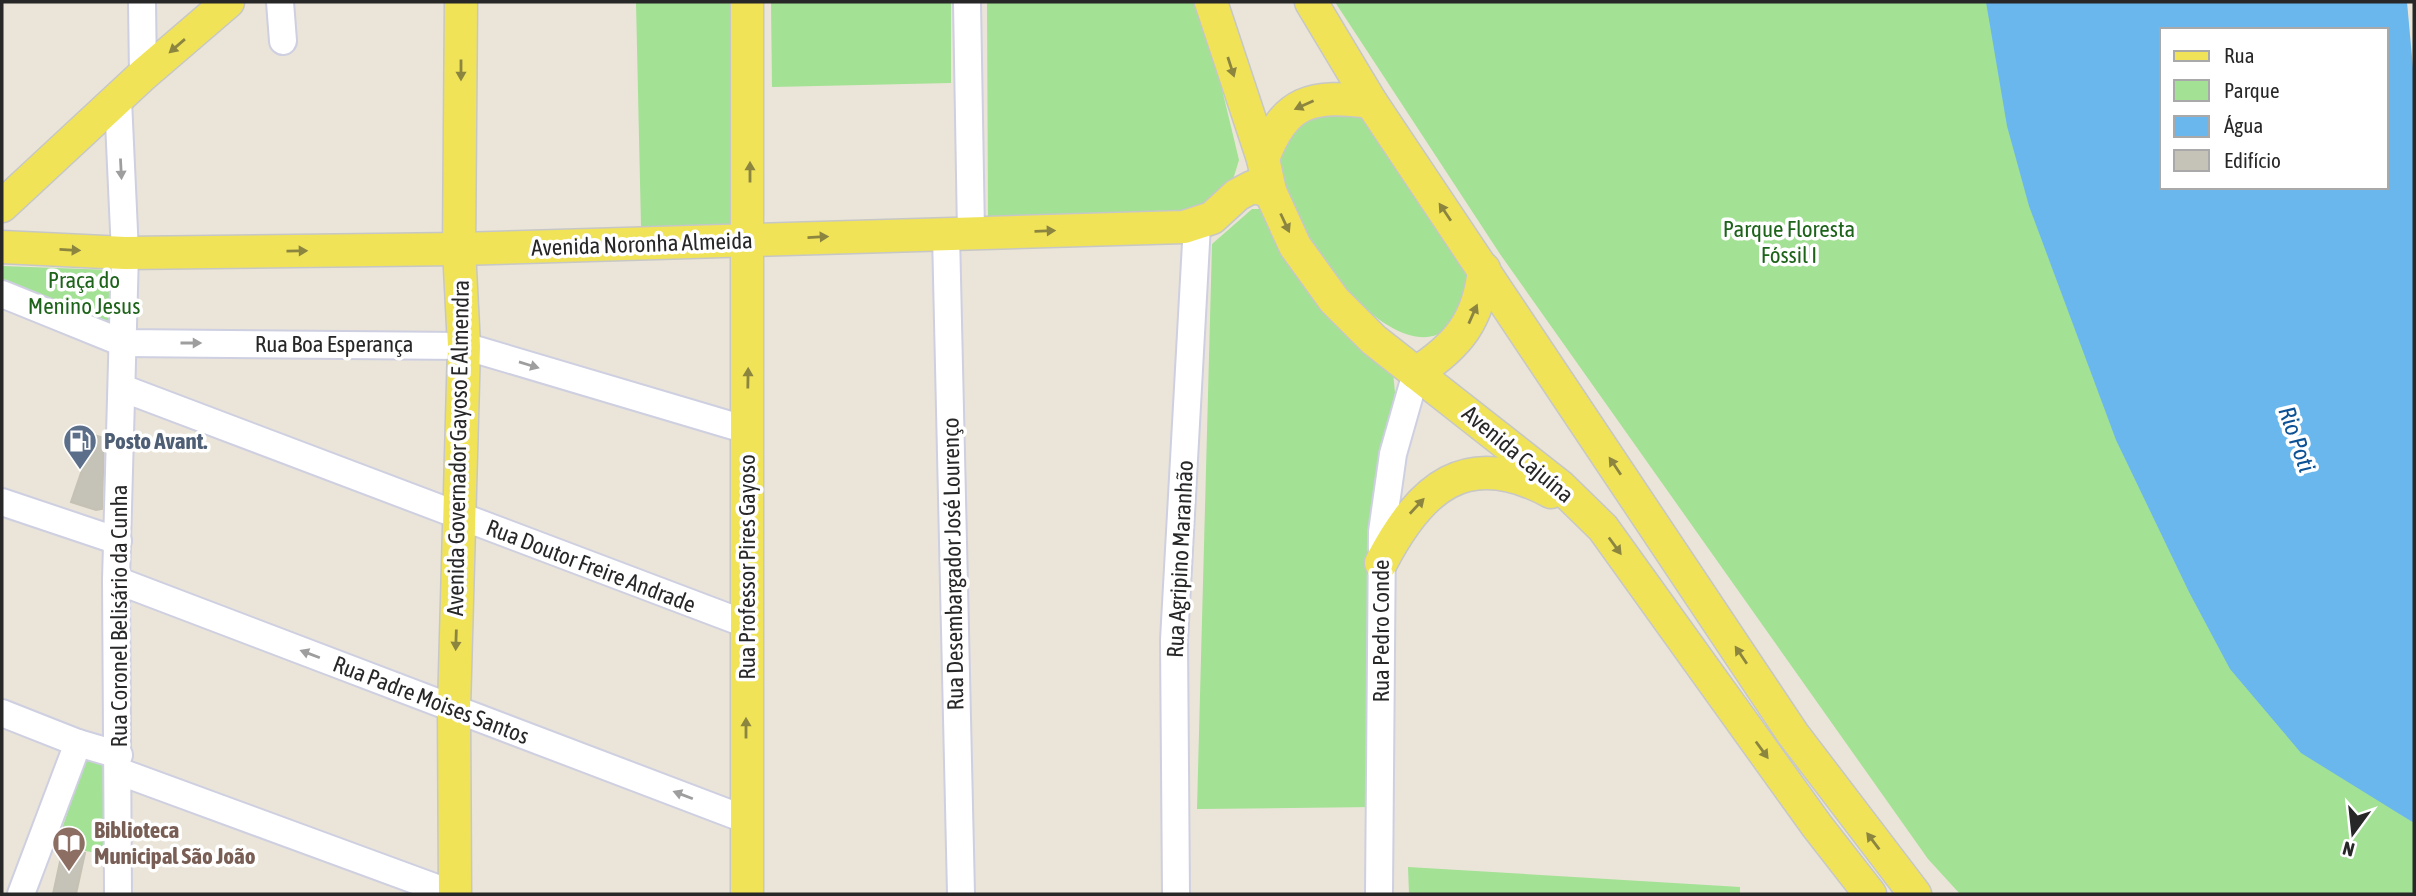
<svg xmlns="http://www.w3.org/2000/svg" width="2416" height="896" font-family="'Asap Condensed',sans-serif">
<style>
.green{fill:#a3e194}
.water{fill:#6ab7ee;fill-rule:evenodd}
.building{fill:#c5c2b8;stroke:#c5c1b3;stroke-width:2}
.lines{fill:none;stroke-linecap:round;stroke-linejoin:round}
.minor-casing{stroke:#cecfe1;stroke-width:30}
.major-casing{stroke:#c7c7c7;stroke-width:35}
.minor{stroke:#fff;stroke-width:26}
.major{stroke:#f0e358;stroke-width:32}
.oneway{fill:#8c8540}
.oneway2{fill:#9e9e9e}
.labels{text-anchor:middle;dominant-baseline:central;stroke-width:7;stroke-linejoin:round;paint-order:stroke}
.park-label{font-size:23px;fill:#1d6319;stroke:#fff}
.street-label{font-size:23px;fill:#272727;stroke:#fff}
.service-label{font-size:23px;font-weight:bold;fill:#4e5e75;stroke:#fff;text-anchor:start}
.education-label{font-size:23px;font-weight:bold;fill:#785e54;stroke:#fff;text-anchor:start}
.water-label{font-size:24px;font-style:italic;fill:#0d5295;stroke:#fff}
</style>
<rect width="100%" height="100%" fill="#eae5d8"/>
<g class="green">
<polygon points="636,2 734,2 736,226 641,226"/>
<polygon points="771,2 951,2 951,83 772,87"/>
<polygon points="987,2 1201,2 1239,160 1231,186 1206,212 988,217"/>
<polygon points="1335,2 2018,2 2371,795 2414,823 2414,894 1960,894 1928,859 1500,254"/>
<path d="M1364,112l108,153 3,22c-9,12 -19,36 -31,44 -43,29 -112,-52 -131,-83 -18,-27 -28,-59 -35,-91l23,-41z"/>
<polygon points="1252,209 1263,209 1392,361 1395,393 1381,461 1373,807 1197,809 1212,244"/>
<polygon points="2,266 111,270 109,329 2,288"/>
<polygon points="89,750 115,759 109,855 56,846"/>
<polygon points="1408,867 1740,887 1740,894 1409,894"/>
</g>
<path class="water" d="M1986,2h421l7,77v744l-113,-70 -71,-84 -41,-77 -73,-152 -87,-234 -22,-80zM2162,30h224v157h-224z"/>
<g class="building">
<polygon points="94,435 104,438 102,509 96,510 71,502"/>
<polygon points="63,848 85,853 76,894 53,894"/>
</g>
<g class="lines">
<g class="minor-casing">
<g id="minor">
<polyline points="142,2 143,75"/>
<polyline points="280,2 283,41"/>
<polyline points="967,2 971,233"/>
<polyline points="118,100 125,253 116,580 118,894"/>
<polyline points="946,234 961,894"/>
<polyline points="2,294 123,343 464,346 747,430"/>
<polyline points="122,388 746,624"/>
<polyline points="2,502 118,541"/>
<polyline points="116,580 747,820"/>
<polyline points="2,713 78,743 119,755"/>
<polyline points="118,771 453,894"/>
<polyline points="21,894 78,743"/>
<polyline points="1176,894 1174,640 1197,225"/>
<polyline points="1379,894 1382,532 1393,454 1416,373"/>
</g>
</g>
<g class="major-casing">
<g id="major">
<polyline points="747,2 747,894"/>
<polyline points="1211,2 1263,159 1270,191 1295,246 1334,300 1374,340 1560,486 1603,528 1817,826 1870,894"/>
<polyline points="1311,2 1371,102 1793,734 1915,894"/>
<path d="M1263,159c21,-59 49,-65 108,-57"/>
<polyline points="2,206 143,75 228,2"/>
<polyline points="2,247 125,253 459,249 1184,227 1212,218 1237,195 1252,187 1270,191"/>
<path d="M1416,373c42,-27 63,-53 68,-104"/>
<path d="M1381,563c39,-75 85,-117 170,-71"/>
<polyline points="455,894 454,709 464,346 459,249 461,2"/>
</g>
</g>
<use href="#minor" class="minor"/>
<use href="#major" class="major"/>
</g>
<defs><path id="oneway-solid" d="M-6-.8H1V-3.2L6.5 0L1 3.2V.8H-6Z" transform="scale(1.75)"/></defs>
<g class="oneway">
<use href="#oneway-solid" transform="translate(177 46) rotate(139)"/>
<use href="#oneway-solid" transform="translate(1231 67) rotate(72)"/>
<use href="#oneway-solid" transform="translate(461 70) rotate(90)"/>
<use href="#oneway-solid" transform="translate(1304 105) rotate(156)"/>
<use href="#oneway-solid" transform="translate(750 172) rotate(-90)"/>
<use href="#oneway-solid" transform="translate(1445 212) rotate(-124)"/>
<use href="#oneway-solid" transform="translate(1285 223) rotate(65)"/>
<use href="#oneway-solid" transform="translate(1045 231) rotate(-2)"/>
<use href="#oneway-solid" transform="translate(818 237) rotate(-3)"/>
<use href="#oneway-solid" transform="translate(70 250) rotate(3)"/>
<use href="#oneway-solid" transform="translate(297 251) rotate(-1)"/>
<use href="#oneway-solid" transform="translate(1473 314) rotate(-66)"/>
<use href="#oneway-solid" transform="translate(748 378) rotate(-89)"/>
<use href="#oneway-solid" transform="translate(1615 466) rotate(-124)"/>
<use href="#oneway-solid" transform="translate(1417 506) rotate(-47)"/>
<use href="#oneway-solid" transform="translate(1615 546) rotate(54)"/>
<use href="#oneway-solid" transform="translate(456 640) rotate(92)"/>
<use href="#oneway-solid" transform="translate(1741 655) rotate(-124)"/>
<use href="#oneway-solid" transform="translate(746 728) rotate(-90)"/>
<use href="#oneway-solid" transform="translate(1762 750) rotate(54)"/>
<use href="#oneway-solid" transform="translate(1873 841) rotate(-127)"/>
</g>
<g class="oneway2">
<use href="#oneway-solid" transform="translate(121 169) rotate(87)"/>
<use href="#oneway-solid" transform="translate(191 343)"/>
<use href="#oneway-solid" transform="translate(529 365) rotate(17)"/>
<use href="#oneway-solid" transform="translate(310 654) rotate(-159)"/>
<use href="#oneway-solid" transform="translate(683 795) rotate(-159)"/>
</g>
<defs>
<g id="fuel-pin" transform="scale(1.75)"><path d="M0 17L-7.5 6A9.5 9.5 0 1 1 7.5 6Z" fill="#5c6f8a" stroke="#fff"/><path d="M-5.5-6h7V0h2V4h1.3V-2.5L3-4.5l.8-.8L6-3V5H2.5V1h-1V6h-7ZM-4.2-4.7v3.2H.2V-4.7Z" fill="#fff"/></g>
<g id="library-pin" transform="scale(1.75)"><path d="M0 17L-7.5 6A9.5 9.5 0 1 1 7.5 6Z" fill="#8d6e63" stroke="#fff"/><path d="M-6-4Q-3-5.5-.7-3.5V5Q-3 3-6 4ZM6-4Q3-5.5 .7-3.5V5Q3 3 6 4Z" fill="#fff"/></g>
</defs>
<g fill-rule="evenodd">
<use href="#fuel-pin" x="80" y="441"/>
<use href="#library-pin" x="69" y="843"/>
</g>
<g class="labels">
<g class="park-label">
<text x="1789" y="229">Parque Floresta<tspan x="1789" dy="26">Fóssil I</tspan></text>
<text x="84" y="280">Praça do<tspan x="84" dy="26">Menino Jesus</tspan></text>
</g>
<g class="street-label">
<text transform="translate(642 244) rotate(-2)">Avenida Noronha Almeida</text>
<text x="334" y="344">Rua Boa Esperança</text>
<text transform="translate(458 448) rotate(-89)">Avenida Governador Gayoso E Almendra</text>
<text transform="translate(1518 454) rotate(40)">Avenida Cajuína</text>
<text transform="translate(1180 559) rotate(-87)">Rua Agripino Maranhão</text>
<text transform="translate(953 564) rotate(-91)">Rua Desembargador José Lourenço</text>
<text transform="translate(591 566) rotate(21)">Rua Doutor Freire Andrade</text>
<text transform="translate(747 567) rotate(-90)">Rua Professor Pires Gayoso</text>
<text transform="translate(119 616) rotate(-90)">Rua Coronel Belisário da Cunha</text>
<text transform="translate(1381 631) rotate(-90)">Rua Pedro Conde</text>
<text transform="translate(431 700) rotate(21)">Rua Padre Moises Santos</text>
</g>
<g class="service-label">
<text x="104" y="441">Posto Avant.</text>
</g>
<g class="education-label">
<text x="94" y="830">Biblioteca<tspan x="94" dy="26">Municipal São João</tspan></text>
</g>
<g class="water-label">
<text transform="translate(2297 439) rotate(71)">Rio Poti</text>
</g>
</g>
<rect width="2416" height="896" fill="none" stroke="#272727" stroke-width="7"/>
<rect x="2160" y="28" width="228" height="161" fill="#ffffff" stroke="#a9a9a9" stroke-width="2"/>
<rect x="2174" y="51" width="35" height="10" fill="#f0e358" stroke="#a9a9a9" stroke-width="2"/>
<text x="2224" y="63" font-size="21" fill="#272727">Rua</text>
<rect x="2174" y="80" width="35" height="21" fill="#a3e194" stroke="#a9a9a9" stroke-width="2"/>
<text x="2224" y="98" font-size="21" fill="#272727">Parque</text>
<rect x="2174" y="116" width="35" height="21" fill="#6ab7ee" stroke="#a9a9a9" stroke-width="2"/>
<text x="2224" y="133" font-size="21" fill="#272727">Água</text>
<rect x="2174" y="150" width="35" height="21" fill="#c5c2b8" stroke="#a9a9a9" stroke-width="2"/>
<text x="2224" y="168" font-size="21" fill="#272727">Edifício</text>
<g transform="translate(2353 833) rotate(195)" stroke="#ffffff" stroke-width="5" paint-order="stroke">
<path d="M0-5L12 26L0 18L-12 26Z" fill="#272727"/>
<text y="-10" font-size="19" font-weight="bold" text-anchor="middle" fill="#272727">N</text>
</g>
</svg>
